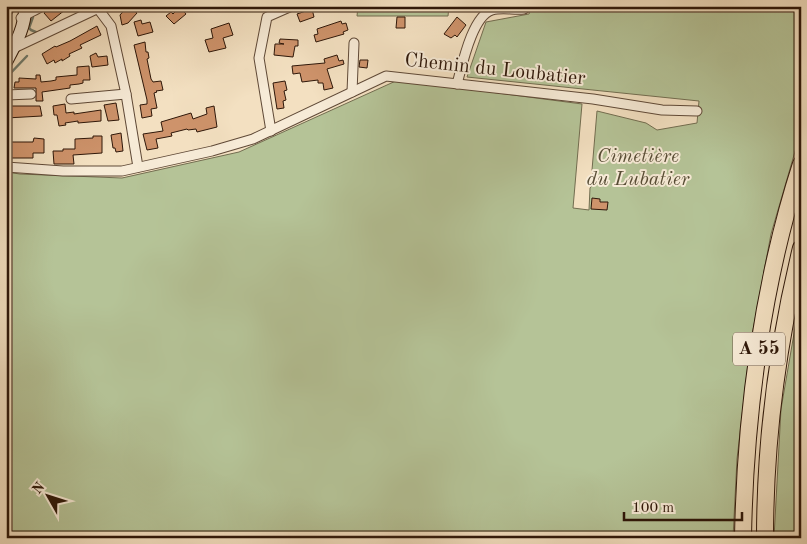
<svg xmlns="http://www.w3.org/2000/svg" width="807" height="544" font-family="'Old Standard TT',serif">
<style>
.green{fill:#b5c397;stroke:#726d50}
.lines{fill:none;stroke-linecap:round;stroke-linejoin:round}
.stream{stroke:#707b6d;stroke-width:2.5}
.building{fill:#ce936b;stroke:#2e1709}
.street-casing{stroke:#5f4937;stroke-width:11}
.secondary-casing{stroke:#2e1709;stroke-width:14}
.highway-casing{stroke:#2e1709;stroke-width:18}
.street{stroke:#f7ebd7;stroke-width:9}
.secondary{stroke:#f7ebd7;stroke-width:12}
.highway{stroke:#f3e0c1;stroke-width:16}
.labels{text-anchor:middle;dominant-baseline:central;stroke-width:4;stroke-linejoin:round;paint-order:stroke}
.shield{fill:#f7ebd7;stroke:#6a5747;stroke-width:1}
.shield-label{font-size:19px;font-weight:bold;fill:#2e1709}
.street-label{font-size:20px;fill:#2e1709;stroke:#f7ebd7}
.park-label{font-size:20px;font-style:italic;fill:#564b34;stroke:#f7ebd7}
</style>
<rect width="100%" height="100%" fill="#f3e0c1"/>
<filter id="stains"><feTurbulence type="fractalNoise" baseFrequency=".004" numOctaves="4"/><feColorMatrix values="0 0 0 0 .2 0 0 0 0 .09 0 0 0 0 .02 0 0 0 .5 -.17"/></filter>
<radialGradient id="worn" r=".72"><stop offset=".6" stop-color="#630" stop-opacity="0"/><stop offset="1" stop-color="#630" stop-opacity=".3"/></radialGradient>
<g class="green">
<polygon points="358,6 449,6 448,16 357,16"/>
<polygon points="532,6 801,6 801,131 771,234 750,346 737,459 733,538 6,538 6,172 20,174 122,178 239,152 398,80 582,104 573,208 589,210 590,188 594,183 595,179 592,170 597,111 646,123 657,130 697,123 699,101 467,77 486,22 529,14"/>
<polygon points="801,293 801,538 774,538 781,409"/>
</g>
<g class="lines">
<g class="stream">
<polyline points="33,17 29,28 31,30 38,33"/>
<polyline points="6,78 27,56"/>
</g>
</g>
<g class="building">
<polygon points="52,6 70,6 51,21 44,13"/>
<polygon points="128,6 137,13 128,23 122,25 120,15"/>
<polygon points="180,7 186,14 174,24 166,16 171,12 173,14"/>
<polygon points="312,9 314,17 300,22 297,14"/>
<polygon points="397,17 405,17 405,28 396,28"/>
<polygon points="457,17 466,25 457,37 455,35 451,38 444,34"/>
<polygon points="141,20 142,24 150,22 153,32 138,36 134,22"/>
<polygon points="341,21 342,24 346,23 348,30 343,32 344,34 316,42 314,35 318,34 317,29"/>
<polygon points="229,23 233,35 223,38 226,48 209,52 205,40 213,38 211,29"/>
<polygon points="97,26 101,35 80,45 82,48 69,54 70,56 62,61 62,59 55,63 54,60 47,64 42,54 55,46 56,47 70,41"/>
<polygon points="280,39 298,40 298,46 295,46 293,57 274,55 275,44 284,44 279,43"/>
<polygon points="145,42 146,52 148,52 149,58 147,59 151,79 153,82 161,81 163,90 156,91 157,92 154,93 157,108 151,109 152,116 142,118 140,105 147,104 147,100 134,45"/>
<polygon points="96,53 98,57 107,56 108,65 92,67 90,56"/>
<polygon points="337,55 339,61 343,60 344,64 327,69 333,88 324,90 323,83 318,83 318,80 302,82 300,73 293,74 292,66 325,63 324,59"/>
<polygon points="360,60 368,60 367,68 359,67"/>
<polygon points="89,66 90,80 83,80 83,83 79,84 70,85 70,88 42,92 43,101 36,101 36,88 14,88 15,82 19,82 19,78 36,79 36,75 40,75 41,82 51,81 56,80 56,77 77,75 77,67"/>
<polygon points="285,81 287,90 284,91 286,100 283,101 284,108 277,109 273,83"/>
<polygon points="116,103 119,120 108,121 104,105"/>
<polygon points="65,104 66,113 74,112 74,114 101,110 101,121 78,123 78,121 65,123 66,125 59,126 57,115 54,115 53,106"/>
<polygon points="6,106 40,106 42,116 6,118"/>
<polygon points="214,106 217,127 197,132 196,129 188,130 187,129 171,133 172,136 156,139 158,148 147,150 143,134 163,131 161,122 191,113 193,119 207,114 206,108"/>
<polygon points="121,133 123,151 116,152 115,148 113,148 111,135"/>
<polygon points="93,136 102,136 102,153 73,155 74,164 54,164 53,151 63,151 63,149 75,149 75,139 93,138"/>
<polygon points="34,138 44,139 44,153 33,153 33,158 10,158 11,148 6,147 6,142 33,142"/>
<polygon points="592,198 600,199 600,202 608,202 607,210 591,209"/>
</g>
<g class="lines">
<g class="street-casing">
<g id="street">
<polyline points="99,10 111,26 126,94 138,167"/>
<path d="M21,18c6,-5 14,-7 21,-12"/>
<polyline points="14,48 103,6"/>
<path d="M457,84c5,-18 15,-68 35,-74 9,-3 21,0 32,-1l4,-3"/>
<polyline points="352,92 354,43"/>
<polyline points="6,95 31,94"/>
<polyline points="71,99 126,94"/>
<polyline points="271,131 259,58 267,17 292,6"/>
<polyline points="6,167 63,171 122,171 212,151 253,139 386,76 593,99 662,110 697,111"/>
</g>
</g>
<g class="secondary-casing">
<g id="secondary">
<polyline points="6,11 9,6"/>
<path d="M6,62c9,-17 20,-36 19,-56"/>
</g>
</g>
<g class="highway-casing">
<g id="highway">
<path d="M743,538c2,-124 20,-257 58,-374"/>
<path d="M765,538c0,-96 13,-196 36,-290"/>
</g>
</g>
<use href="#street" class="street"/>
<use href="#secondary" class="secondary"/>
<use href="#highway" class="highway"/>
</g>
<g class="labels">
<rect class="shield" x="733" y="332.5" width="52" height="33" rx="4"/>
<g class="shield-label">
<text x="759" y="349">A 55</text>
</g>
<g class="street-label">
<text transform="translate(495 70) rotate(6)">Chemin du Loubatier</text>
</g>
<g class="park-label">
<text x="638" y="157">Cimetière<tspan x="638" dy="23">du Lubatier</tspan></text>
</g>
</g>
<rect width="807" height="544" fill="none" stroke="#f3e0c1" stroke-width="25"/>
<rect x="8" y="8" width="792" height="529" fill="none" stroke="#2e1709" stroke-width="2.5"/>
<rect x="12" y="12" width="782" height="519" fill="none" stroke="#2e1709"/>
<g transform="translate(48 496) rotate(309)" stroke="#f7ebd7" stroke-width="4" paint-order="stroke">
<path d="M0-4L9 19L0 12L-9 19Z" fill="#2e1709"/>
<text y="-8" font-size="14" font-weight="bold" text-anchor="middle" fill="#2e1709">N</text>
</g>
<path d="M624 512v8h118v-8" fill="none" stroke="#2e1709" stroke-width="2.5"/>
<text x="632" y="512" font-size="15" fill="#2e1709" stroke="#f7ebd7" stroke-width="4" paint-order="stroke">100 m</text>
<rect width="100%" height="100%" filter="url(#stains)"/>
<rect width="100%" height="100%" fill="url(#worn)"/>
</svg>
